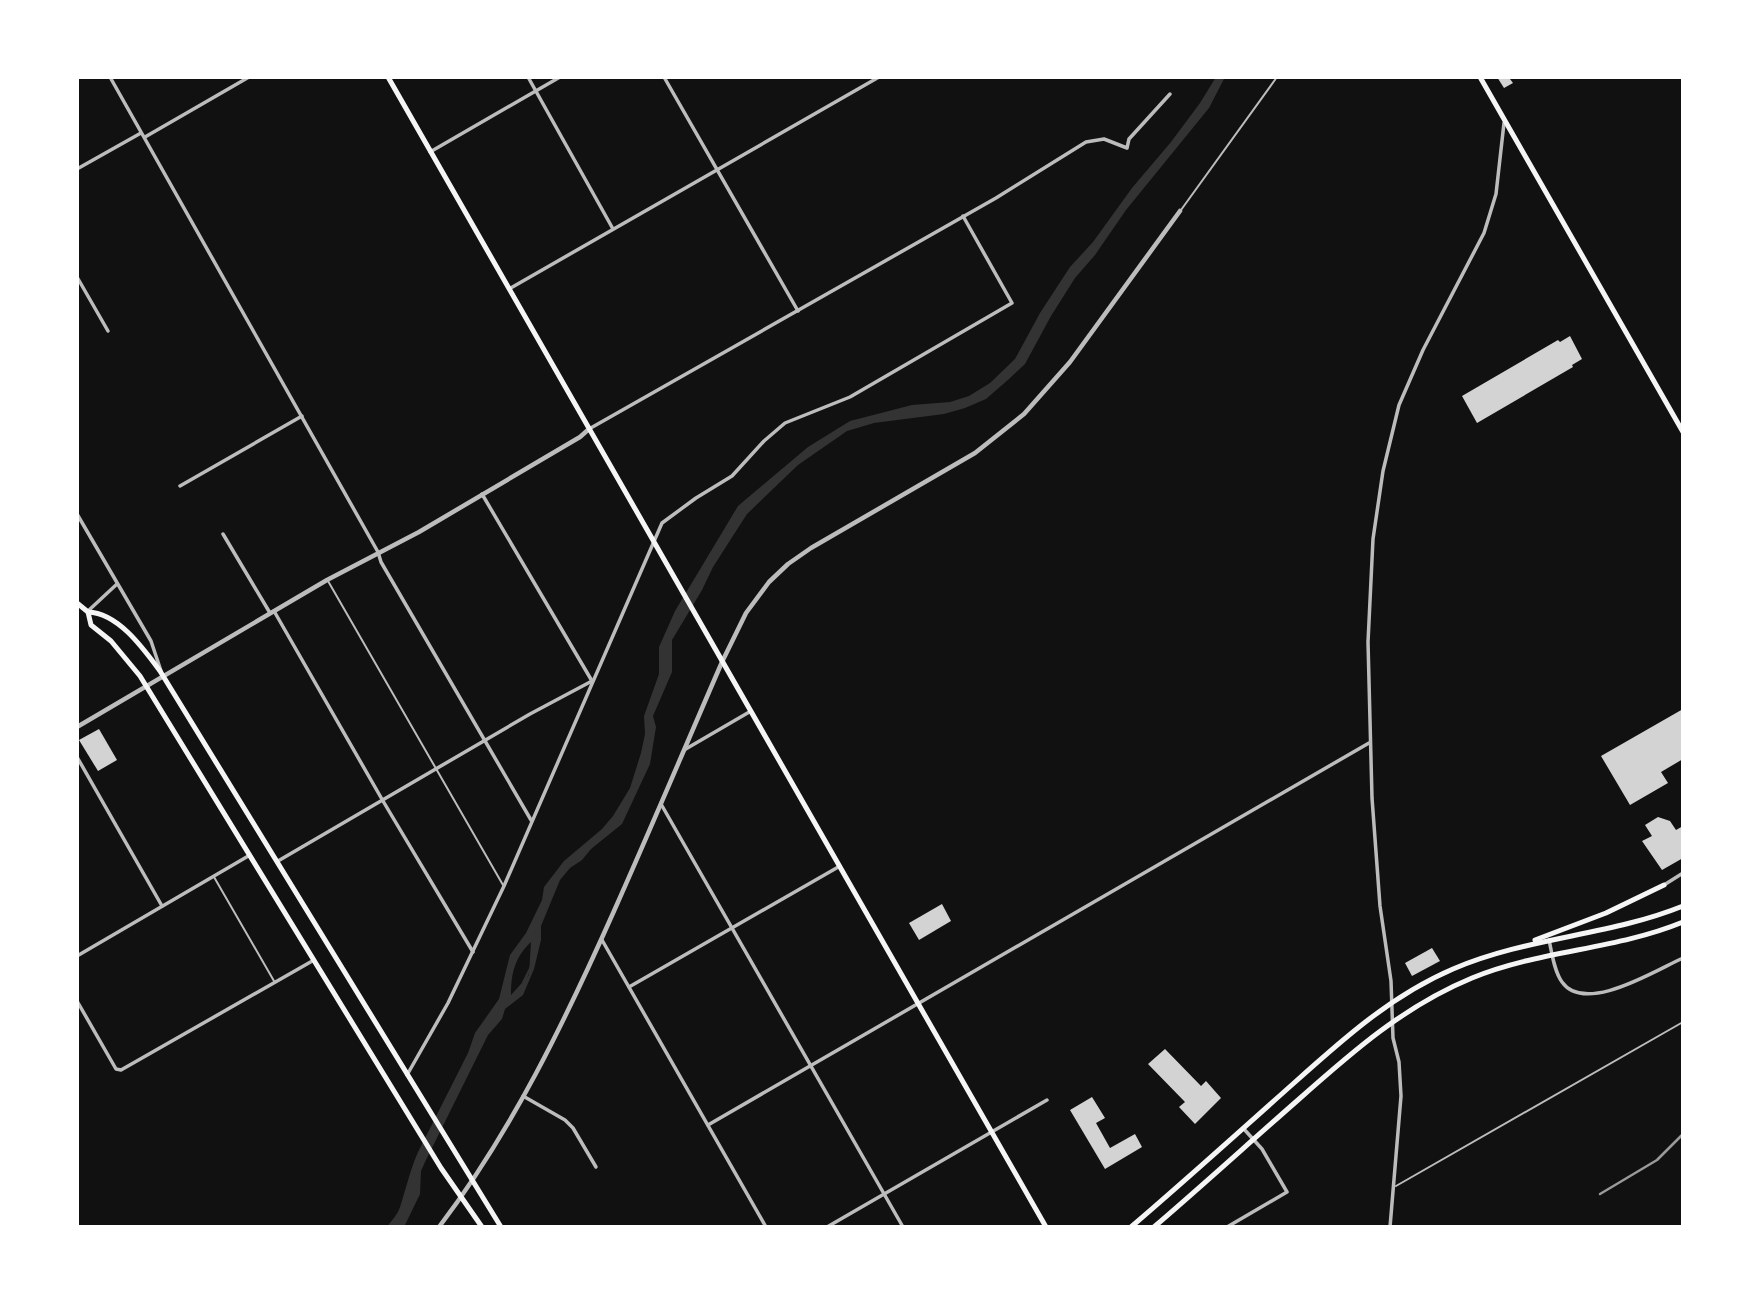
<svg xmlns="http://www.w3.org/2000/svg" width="1760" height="1304" font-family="Georgia,serif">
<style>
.water{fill:#333;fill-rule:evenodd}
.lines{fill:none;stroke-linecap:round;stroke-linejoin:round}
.stream{stroke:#333;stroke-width:2.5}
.building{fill:#d3d3d3}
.service{stroke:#bcbcbc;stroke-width:2}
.minor{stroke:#bcbcbc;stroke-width:3.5}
.tertiary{stroke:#bcbcbc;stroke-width:4.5}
.secondary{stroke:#f5f5f5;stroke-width:5}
.primary{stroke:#f5f5f5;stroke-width:5}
.rail{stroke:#9a9a9a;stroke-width:2.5}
</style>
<rect width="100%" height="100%" fill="#111"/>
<path class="water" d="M1216,77h9l-16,31 -83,102 -31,45 -20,23 -24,38 -26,48 -16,15 -23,20 -21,9 -21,6 -70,9 -27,8 -49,34 -51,49 -34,53 -11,23 -30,50v32l-19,44 3,11 -6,37 -28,60 -31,25 -9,11 -12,8 -10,12 -19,46v14l-7,29 -11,26 -18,14 -3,10 -14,16 -63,127 -4,9 -1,23 -14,29 -2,4h-17c4,-6 11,-13 13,-20 6,-18 10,-37 18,-55l50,-99 7,-20 24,-34 11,-44 16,-22 16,-33 2,-13 20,-26 38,-32 11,-13 17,-28 11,-35 4,-19 -1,-18 15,-42v-27l16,-36 63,-105 70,-59 42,-26 62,-16 38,-3 19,-6 21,-13 25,-24 25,-46 30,-46 23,-25 39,-54 39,-46 29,-39zM531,942l-2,33 -18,20c0,-22 4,-38 20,-53z"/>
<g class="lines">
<polyline class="stream" points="523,983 531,967"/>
</g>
<g class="building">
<polygon points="1497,77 1514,77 1510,79 1513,83 1504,88"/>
<polygon points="1570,336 1582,359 1572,365 1573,367 1477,423 1462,396 1558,340 1560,342"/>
<polygon points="1683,709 1683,759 1661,772 1668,783 1630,805 1601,756"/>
<polygon points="99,729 117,760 98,771 79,740"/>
<polygon points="1658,817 1670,821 1676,830 1683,826 1683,858 1662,870 1642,841 1652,836 1645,825"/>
<polygon points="942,904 951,921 919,940 909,923"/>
<polygon points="1432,948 1440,961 1412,976 1405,963"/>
<polygon points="1165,1049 1201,1086 1206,1081 1221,1098 1195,1124 1179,1107 1185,1102 1148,1064"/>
<polygon points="1092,1097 1105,1118 1096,1123 1110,1148 1135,1134 1142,1147 1105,1169 1070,1110"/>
</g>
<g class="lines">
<g class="service">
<polyline points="1181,210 1277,77"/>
<polyline points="328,581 503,885"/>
<polyline points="214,877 274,981"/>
<polyline points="1396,1186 1683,1022"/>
</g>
<g class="minor">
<polyline points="110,77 378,552 381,562 531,820"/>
<polyline points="528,77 613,229"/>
<polyline points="664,77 798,311"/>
<polyline points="145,137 249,77"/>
<polyline points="430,152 560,77"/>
<polyline points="77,169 141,133"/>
<polyline points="77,277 108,331"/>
<polyline points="509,289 879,77"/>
<polyline points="589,429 996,198 1086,142 1104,139 1127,148 1129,139 1170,94"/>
<polyline points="180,486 302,416"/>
<polyline points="77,514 151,641 161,671"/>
<polyline points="223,534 270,613"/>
<polyline points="88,611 117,584"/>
<polyline points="274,611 383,801 473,952"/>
<polyline points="684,750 751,711"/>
<polyline points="77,757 162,906"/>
<polyline points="661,804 903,1227"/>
<polyline points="278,861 530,714 592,681 482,494"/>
<polyline points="1664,885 1683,873"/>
<polyline points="602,940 766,1227"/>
<path d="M1549,940c3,13 5,31 13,42 23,33 94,-12 121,-24"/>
<polyline points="77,956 250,855"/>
<polyline points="629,987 840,866"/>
<polyline points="77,1001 116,1069 121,1070 314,960"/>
<polyline points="407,1075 448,1003 504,886 662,523 696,498 732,476 764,441 785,423 850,397 1012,303 963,216"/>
<polyline points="523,1096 565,1120 573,1128 596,1167"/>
<polyline points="708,1125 1369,743"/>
<polyline points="827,1227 1047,1100"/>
<polyline points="1227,1227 1287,1192 1262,1149 1243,1128"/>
<polyline points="1390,1227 1401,1096 1399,1062 1393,1038 1391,981 1380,906 1372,798 1368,642 1373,539 1383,471 1399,405 1423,350 1484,233 1496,194 1504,123"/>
</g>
<g class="tertiary">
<polyline points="77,727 327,580 419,532 580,437 589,429"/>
<path d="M439,1227c73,-96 126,-206 175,-316 37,-83 72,-166 108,-249l24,-49 23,-31 19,-18 23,-16 164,-95 49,-39 46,-52 110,-151"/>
</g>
<g class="secondary">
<polyline points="388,77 1046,1227"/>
<polyline points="1480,77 1683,432"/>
</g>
<g class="primary">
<polyline points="77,603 88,612 91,625 111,641 140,676 441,1168 482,1227"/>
<path d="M88,612c30,1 55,36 72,59l341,556"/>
<polyline points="1535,940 1606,913 1664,885"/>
<path d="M1131,1227c55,-47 109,-96 163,-144 49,-44 98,-88 159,-114 74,-32 156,-33 230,-63"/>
<path d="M1154,1227c49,-42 96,-85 144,-127 54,-48 106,-94 174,-122 68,-28 143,-28 211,-56"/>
</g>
<polyline class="rail" points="1600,1194 1657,1160 1683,1134"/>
</g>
<rect width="1760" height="1304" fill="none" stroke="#ffffff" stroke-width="158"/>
</svg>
